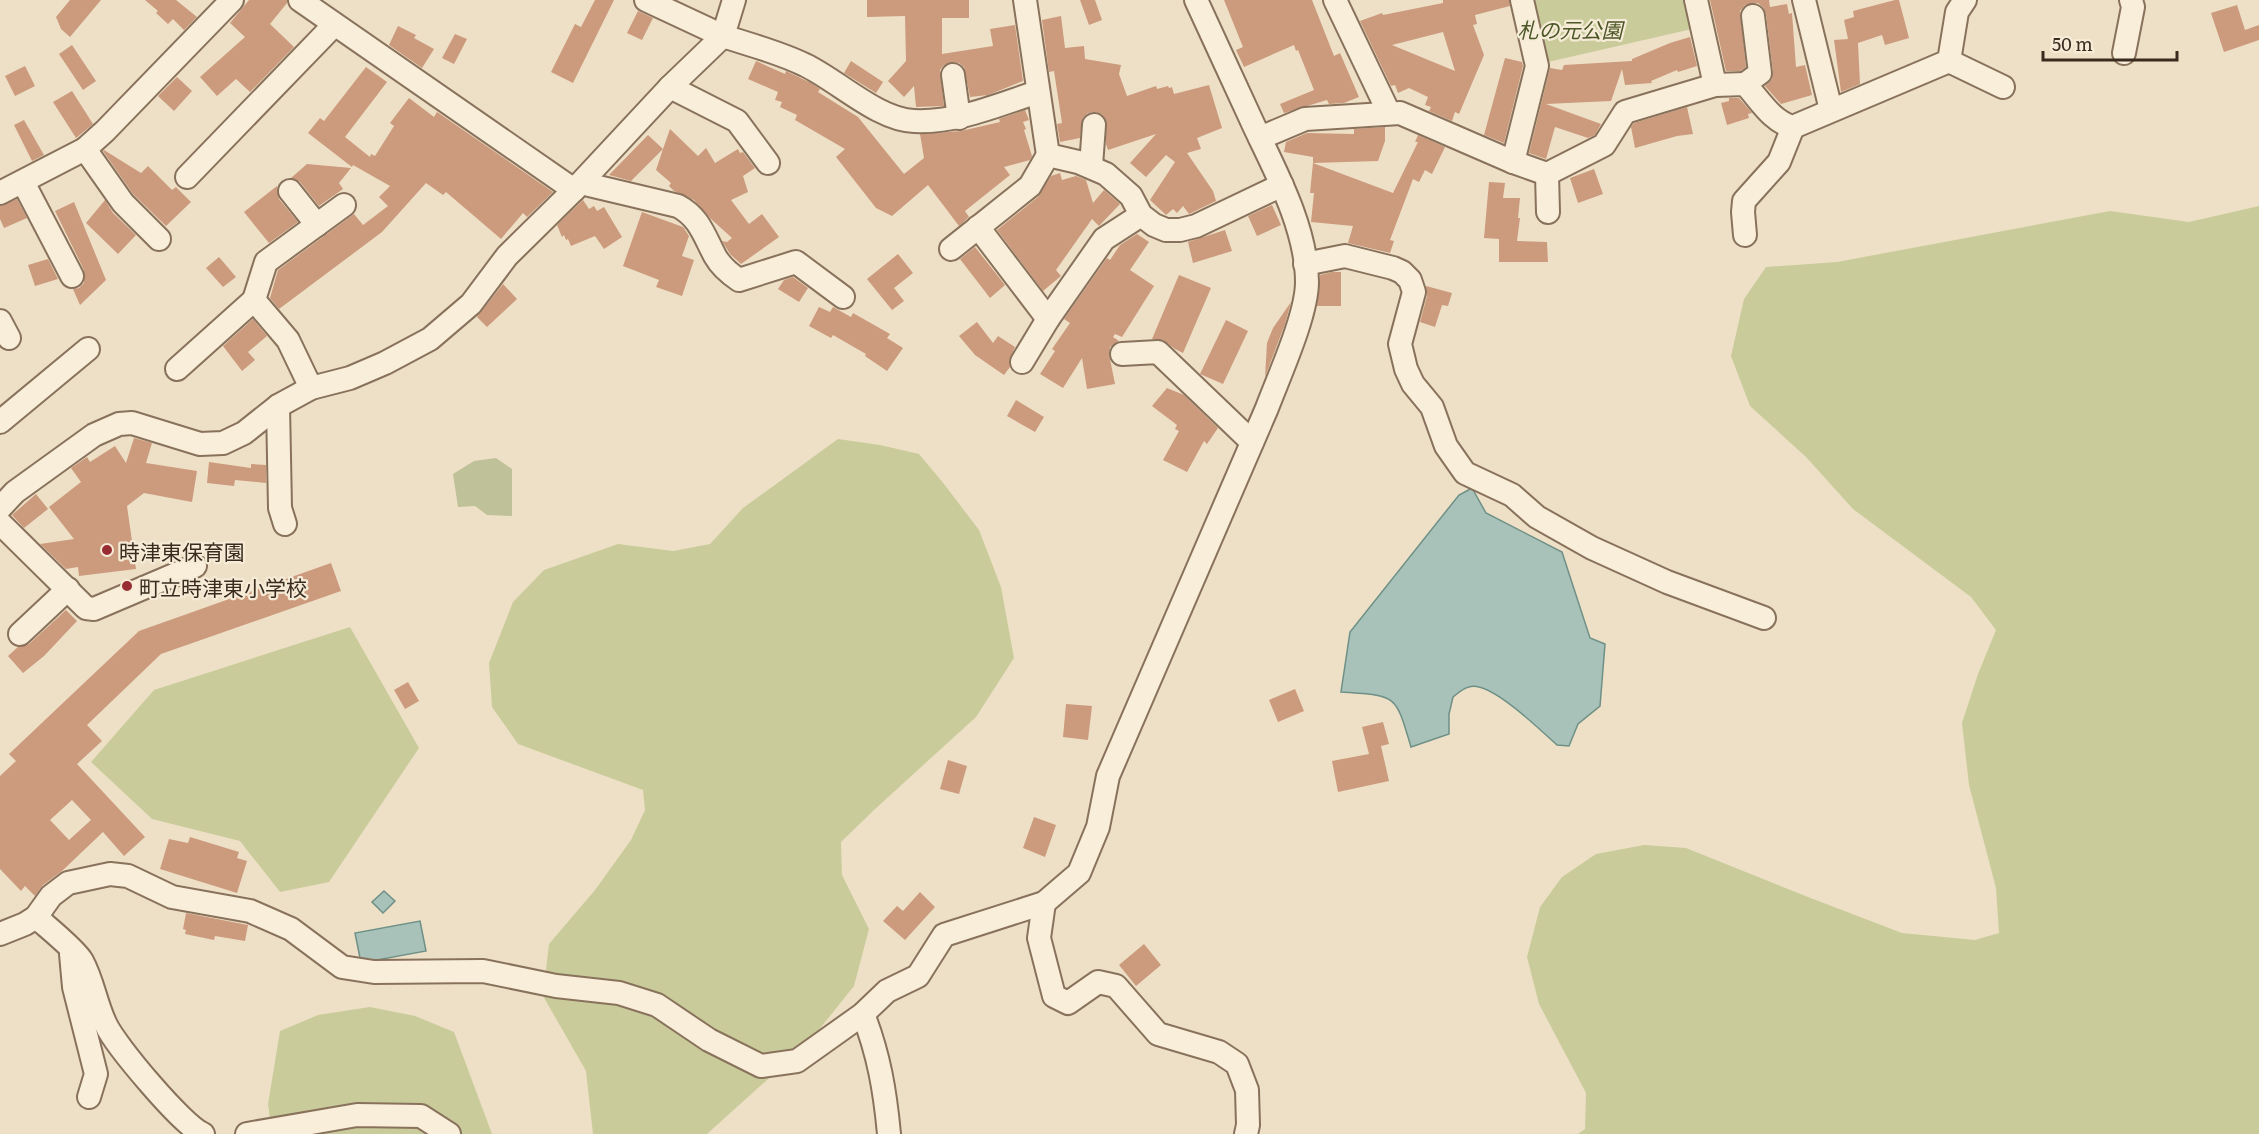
<svg xmlns="http://www.w3.org/2000/svg" width="2259" height="1134" font-family="Literata,'Noto Sans JP',serif">
<style>
.green{fill:#c9cc9a}
.cemetery{fill:#bfc199}
.water{fill:#a8c2b9;stroke:#6e9086;stroke-width:1.5}
.building{fill:#cc9a7d;fill-rule:evenodd}
.lines{fill:none;stroke-linecap:round;stroke-linejoin:round}
.minor-casing{stroke:#89725c;stroke-width:26}
.minor{stroke:#f9eeda;stroke-width:22}
.poi-dot{fill:#982c33;stroke:#f5ebd6;stroke-width:2}
.labels{text-anchor:middle;dominant-baseline:central;stroke-width:4.5;stroke-linejoin:round;paint-order:stroke}
.park-label{font-size:21px;font-style:italic;fill:#4c5626;stroke:#f5ebd6}
.poi-label{font-size:21px;fill:#3a2b1f;stroke:#f5ebd6;text-anchor:start}
</style>
<rect width="100%" height="100%" fill="#eee0c6"/>
<g class="green">
<polygon points="1534,0 1685,0 1692,29 1548,62"/>
<polygon points="2259,206 2259,1134 1578,1134 1585,1129 1586,1093 1539,1004 1527,957 1540,907 1562,877 1596,854 1644,845 1686,848 1808,897 1902,933 1975,940 1999,933 1996,888 1969,785 1962,723 1978,674 1996,630 1971,597 1853,509 1806,457 1750,406 1731,356 1744,299 1766,267 1837,262 2110,211 2189,222"/>
<polygon points="838,439 880,445 919,454 944,484 979,530 1001,587 1014,658 976,717 874,810 841,842 842,875 869,929 854,986 809,1042 707,1134 593,1134 586,1071 543,996 549,944 595,890 631,840 645,810 643,790 518,744 492,707 489,663 513,602 544,570 618,544 673,551 710,544 743,508"/>
<polygon points="350,627 419,748 329,882 280,892 240,841 152,819 91,762 154,690"/>
<polygon points="370,1007 415,1016 454,1032 492,1134 272,1134 268,1104 280,1031 318,1015"/>
</g>
<polygon class="cemetery" points="496,458 512,469 512,516 487,515 475,506 458,507 453,474 474,461"/>
<g class="water">
<path d="M1472,488l14,25 76,39 28,86 15,6 -5,62 -22,18 -9,22 -12,-1c-16,-14 -67,-65 -88,-58 -6,1 -12,7 -16,10l-4,17v20l-38,13c-16,-54 -14,-51 -70,-55l9,-60 109,-137z"/>
<polygon points="384,891 395,901 383,913 372,902"/>
<polygon points="420,921 426,951 361,963 355,933"/>
</g>
<g class="building">
<polygon points="70,0 101,0 70,37 61,29 56,17"/>
<polygon points="145,0 176,0 197,17 184,30 173,19 168,24 156,13 158,11"/>
<polygon points="249,0 287,0 287,3 270,24 294,47 250,92 236,79 217,96 200,77 245,37 230,23"/>
<polygon points="595,0 614,0 573,83 551,72 575,24 581,27"/>
<polygon points="867,0 969,0 969,18 942,18 942,54 993,46 990,29 1015,25 1023,81 988,95 970,97 964,67 959,63 951,62 944,65 940,70 944,106 916,107 914,86 904,97 888,81 906,61 905,16 867,17"/>
<polygon points="1080,0 1095,0 1102,20 1089,25"/>
<polygon points="1224,0 1312,0 1334,56 1340,53 1359,97 1344,103 1329,104 1327,100 1284,113 1280,104 1314,90 1298,50 1296,51 1294,45 1244,67 1236,50 1243,47"/>
<path d="M1443,0h66l1,6 -35,9 2,9 -4,1 11,30 -25,59 -4,-2 -3,9 -23,-10 2,-4 -6,-2 3,-8 -19,-9 -11,5 -3,-8 -4,1 -31,-65 22,-8 1,2 60,-12zM1443,32l12,39 -63,-26z"/>
<polygon points="1710,0 1769,0 1770,7 1787,4 1789,14 1792,13 1796,67 1805,65 1812,95 1781,104 1765,86 1772,79 1773,71 1766,14 1763,7 1758,3 1745,5 1740,11 1746,67 1740,71 1726,71"/>
<polygon points="1895,0 1899,0 1909,38 1885,45 1882,35 1858,43 1860,84 1841,92 1834,40 1848,39 1844,20 1854,17 1853,11"/>
<polygon points="2237,5 2245,30 2259,25 2259,40 2224,52 2211,13"/>
<polygon points="638,11 653,18 642,40 627,33"/>
<polygon points="1061,16 1065,48 1084,46 1085,59 1121,65 1119,74 1127,96 1156,86 1157,89 1168,86 1169,88 1172,87 1174,94 1209,85 1222,128 1197,138 1201,149 1187,153 1213,191 1216,201 1189,214 1183,206 1177,213 1173,209 1166,215 1150,200 1175,162 1166,155 1146,177 1130,163 1156,134 1108,150 1106,144 1106,120 1101,114 1094,112 1088,113 1083,118 1080,138 1060,142 1057,124 1062,123 1054,71 1049,72 1042,20"/>
<polygon points="398,26 416,35 414,38 434,49 422,68 389,45"/>
<polygon points="455,34 467,39 454,64 442,58"/>
<polygon points="1690,37 1697,66 1678,72 1677,70 1651,81 1652,83 1625,85 1622,69 1611,101 1546,104 1601,124 1595,135 1588,138 1555,127 1546,159 1529,153 1550,68 1562,70 1564,65 1632,61 1632,59 1670,43"/>
<polygon points="72,45 96,81 83,90 59,54"/>
<polygon points="1505,58 1522,62 1523,66 1504,143 1484,135"/>
<polygon points="756,61 785,74 786,71 811,83 820,89 818,92 858,117 904,174 924,158 920,134 961,131 1000,122 999,119 1025,110 1029,120 1023,122 1026,129 1024,130 1032,156 1030,160 1004,167 1010,175 965,211 969,217 959,226 928,185 892,216 876,208 836,157 845,149 795,120 797,115 780,107 782,102 775,100 778,92 748,79"/>
<polygon points="851,61 883,82 876,93 844,73"/>
<polygon points="25,66 35,86 15,96 5,76"/>
<polygon points="366,67 387,82 345,137 370,157 371,154 375,156 394,126 390,123 409,98 434,117 437,112 553,192 527,217 523,213 501,239 446,192 443,195 426,183 382,232 279,309 270,298 278,270 354,214 363,225 388,206 379,197 390,186 353,165 352,167 308,133 320,118 324,121"/>
<polygon points="177,77 192,91 174,111 158,96"/>
<polygon points="72,91 93,124 76,138 53,102"/>
<polygon points="1729,98 1739,98 1752,113 1748,114 1749,118 1727,125 1721,103 1729,101"/>
<polygon points="1687,107 1693,134 1677,136 1635,148 1631,127 1634,123"/>
<polygon points="24,120 44,155 32,161 14,125"/>
<polygon points="1385,127 1385,141 1378,161 1313,163 1313,157 1284,152 1286,142 1307,133 1354,134 1354,129"/>
<polygon points="670,129 698,156 706,148 715,163 738,149 740,153 743,152 755,168 743,176 748,192 731,200 749,224 762,214 779,237 741,264 730,254 722,241 727,242 732,238 711,219 694,200 674,191 669,186 671,183 656,170 663,149 631,181 609,175 648,135 663,149"/>
<polygon points="1418,135 1445,147 1432,174 1425,170 1419,182 1413,179 1390,240 1394,241 1390,253 1348,243 1353,226 1311,222 1314,193 1310,193 1313,163 1393,193 1418,142 1415,142"/>
<polygon points="104,150 141,173 148,166 172,190 176,187 191,202 166,226 133,194 103,151"/>
<polygon points="307,164 351,168 339,183 343,189 319,206 300,182 291,178"/>
<polygon points="1594,169 1603,194 1578,203 1570,178"/>
<polygon points="1060,173 1062,180 1076,176 1086,180 1093,203 1104,190 1120,204 1099,226 1092,219 1056,270 1061,276 1043,291 997,230 1038,197 1051,176"/>
<polygon points="1489,182 1505,183 1503,198 1520,198 1518,218 1520,218 1517,241 1547,242 1548,262 1499,262 1499,239 1484,238"/>
<polygon points="277,186 279,199 298,222 269,243 244,212"/>
<polygon points="17,199 27,218 4,228 0,219 0,206"/>
<polygon points="105,200 113,213 136,235 118,254 86,223"/>
<polygon points="583,200 589,209 594,206 597,211 604,207 622,237 604,249 595,236 571,246 568,239 566,240 564,235 562,237 557,225"/>
<polygon points="74,202 106,280 80,305 73,289 79,288 84,283 84,270 55,211"/>
<polygon points="1272,205 1281,225 1257,236 1248,216"/>
<polygon points="642,212 683,227 689,236 682,256 694,260 682,296 656,287 659,280 623,266"/>
<polygon points="1225,230 1232,251 1193,263 1188,242"/>
<polygon points="1137,234 1149,242 1130,270 1154,286 1122,337 1115,334 1113,337 1119,341 1110,347 1109,354 1115,384 1087,389 1082,358 1063,388 1040,374 1055,351 1052,349 1070,323 1064,319 1107,258 1110,260 1120,245"/>
<polygon points="975,247 1005,285 990,298 960,259"/>
<polygon points="898,254 913,273 894,288 904,301 892,310 867,279"/>
<polygon points="219,257 236,277 223,287 206,268"/>
<polygon points="48,259 58,279 35,286 28,265"/>
<polygon points="1332,272 1341,272 1341,306 1317,306 1320,275"/>
<polygon points="1179,275 1211,288 1183,353 1175,349 1163,340 1152,339"/>
<polygon points="793,277 808,288 799,302 778,289 784,280"/>
<polygon points="503,284 517,299 487,327 477,317"/>
<polygon points="1426,286 1452,293 1448,306 1442,305 1435,327 1420,322 1427,296"/>
<polygon points="1291,302 1285,324 1265,377 1267,343 1273,328"/>
<polygon points="819,307 830,312 833,307 851,317 853,313 890,334 887,338 903,348 887,371 865,356 866,354 833,335 831,338 809,326"/>
<polygon points="253,319 267,336 248,352 255,360 242,371 223,346"/>
<polygon points="1226,320 1248,331 1223,384 1200,374"/>
<polygon points="977,322 993,343 998,336 1015,347 1009,361 1010,367 1004,375 975,355 959,336"/>
<polygon points="1167,388 1184,395 1218,428 1207,444 1204,441 1187,472 1163,460 1179,431 1175,429 1177,425 1152,406"/>
<polygon points="1016,400 1044,417 1035,432 1007,416"/>
<polygon points="134,438 152,443 146,463 197,471 192,502 144,493 127,506 136,569 79,576 78,567 66,569 40,544 74,539 49,507 81,482 71,468 87,457 90,462 115,446 126,463"/>
<polygon points="209,462 251,468 251,464 266,465 266,483 235,480 234,486 207,483"/>
<polygon points="36,494 48,509 24,528 12,515"/>
<path d="M331,563l10,28 -180,63 -74,71 15,16 -25,23 68,73 -21,19 -21,-24 -41,39 -19,14 -8,11 -10,-10 -4,5 -21,-22v-93l16,-15 -7,-7 130,-123zM72,800l19,20 -22,20 -19,-20z"/>
<polygon points="66,610 77,621 44,656 23,673 8,656 18,647 29,644"/>
<polygon points="408,682 419,701 405,709 394,690"/>
<polygon points="1295,689 1304,711 1278,722 1269,700"/>
<polygon points="1066,704 1092,706 1088,740 1063,737"/>
<polygon points="1383,722 1389,744 1381,746 1389,781 1338,792 1332,761 1369,754 1362,727"/>
<polygon points="948,760 967,766 959,794 940,789"/>
<polygon points="1034,817 1056,825 1045,857 1023,848"/>
<polygon points="190,837 239,852 237,858 247,861 237,893 160,869 169,839 188,843"/>
<polygon points="920,892 935,907 905,940 883,921 897,906 903,911"/>
<polygon points="186,913 248,925 245,941 215,936 214,940 185,934 186,930 183,929"/>
<polygon points="1144,944 1161,965 1136,986 1119,965"/>
</g>
<g class="lines">
<g class="minor-casing">
<g id="minor">
<polyline points="300,0 574,190"/>
<polyline points="646,0 723,36 734,0"/>
<polyline points="1025,0 1048,155 1078,162 1106,174 1131,196 1141,215 1154,225 1166,230 1180,230 1196,226 1282,185"/>
<polyline points="1335,0 1389,113"/>
<polyline points="1696,0 1715,85"/>
<polyline points="1804,0 1831,110"/>
<polyline points="2124,53 2133,7 2131,0"/>
<polyline points="1949,61 2003,87"/>
<polyline points="953,75 959,118"/>
<polyline points="1745,84 1760,73 1753,16"/>
<polyline points="670,87 737,121 768,163"/>
<path d="M1260,138l45,-19 95,-6 113,49 34,12 57,-29 21,-33 90,-27 30,-1c14,15 27,38 48,43l156,-66 8,-49 8,-12"/>
<polyline points="85,149 123,203 159,239"/>
<polyline points="1513,162 1537,66 1522,0"/>
<polyline points="1091,166 1094,125"/>
<polyline points="1547,174 1548,212"/>
<polyline points="187,177 334,25"/>
<polyline points="23,182 72,276"/>
<path d="M581,183l97,23c21,11 26,29 37,50 5,9 15,18 24,24l57,-18 47,35"/>
<polyline points="290,191 317,225"/>
<polyline points="0,193 85,149 105,131 232,0"/>
<polyline points="978,227 1048,319"/>
<polyline points="1745,235 1743,212 1744,201 1779,162 1793,127"/>
<polyline points="951,249 1030,186 1048,155"/>
<polyline points="1305,264 1345,256 1393,268 1402,272 1410,280 1414,292 1400,344 1406,369 1413,384 1432,407 1446,446 1465,473 1512,495 1537,517 1592,548 1667,582 1764,618"/>
<polyline points="0,321 9,338"/>
<polyline points="1122,354 1158,352 1252,442"/>
<polyline points="1022,362 1048,319 1104,239 1141,215"/>
<polyline points="177,369 254,300"/>
<polyline points="311,388 288,340 254,300 266,262 344,205"/>
<polyline points="278,406 280,508 285,524"/>
<polyline points="0,422 88,349"/>
<path d="M0,508l15,-16 79,-57 25,-11 13,-1 68,21 23,-1 21,-10 34,-27 33,-18 39,-10 35,-15 45,-24 41,-35 36,-48 67,-66 96,-103 53,-51c27,9 56,16 82,29 32,15 73,55 109,56 43,2 83,-16 124,-29"/>
<polyline points="0,523 86,608 94,609 195,566"/>
<polyline points="20,634 68,589"/>
<polyline points="1044,903 1039,938 1054,996 1068,1003 1098,982 1116,986 1158,1034 1219,1052 1237,1064 1247,1090 1248,1125 1246,1134"/>
<path d="M36,917c11,10 39,32 46,44 11,20 14,44 24,64 10,21 77,101 97,109"/>
<path d="M0,934l25,-10 11,-7 15,-21 17,-13 42,-9 18,2 44,21 78,14 41,18 51,38 32,5 109,-1 73,15 63,7 38,12 52,35 52,26 36,-5 66,-47 24,-23 31,-15 26,-41 100,-32 35,-30 19,-46 10,-51 159,-368c12,-32 40,-93 40,-126 0,-52 -30,-108 -52,-154 -20,-43 -39,-85 -59,-128"/>
<polyline points="71,954 74,987 96,1074 89,1097"/>
<path d="M863,1014c16,41 22,77 26,120"/>
<polyline points="247,1134 357,1115 421,1116 449,1134"/>
</g>
</g>
<use href="#minor" class="minor"/>
</g>
<g class="poi-dot">
<circle cx="107" cy="550" r="6"/>
<circle cx="127" cy="586" r="6"/>
</g>
<g class="labels">
<g class="park-label">
<text x="1570" y="28">札の元公園</text>
</g>
<g class="poi-label">
<text x="119" y="550">時津東保育園</text>
<text x="139" y="586">町立時津東小学校</text>
</g>
</g>
<path d="M2043 51v9h134v-9" fill="none" stroke="#3a2b1f" stroke-width="3"/>
<text x="2052" y="51" font-size="18" fill="#3a2b1f" stroke="#f5ebd6" stroke-width="4.5" paint-order="stroke">50 m</text>
</svg>
